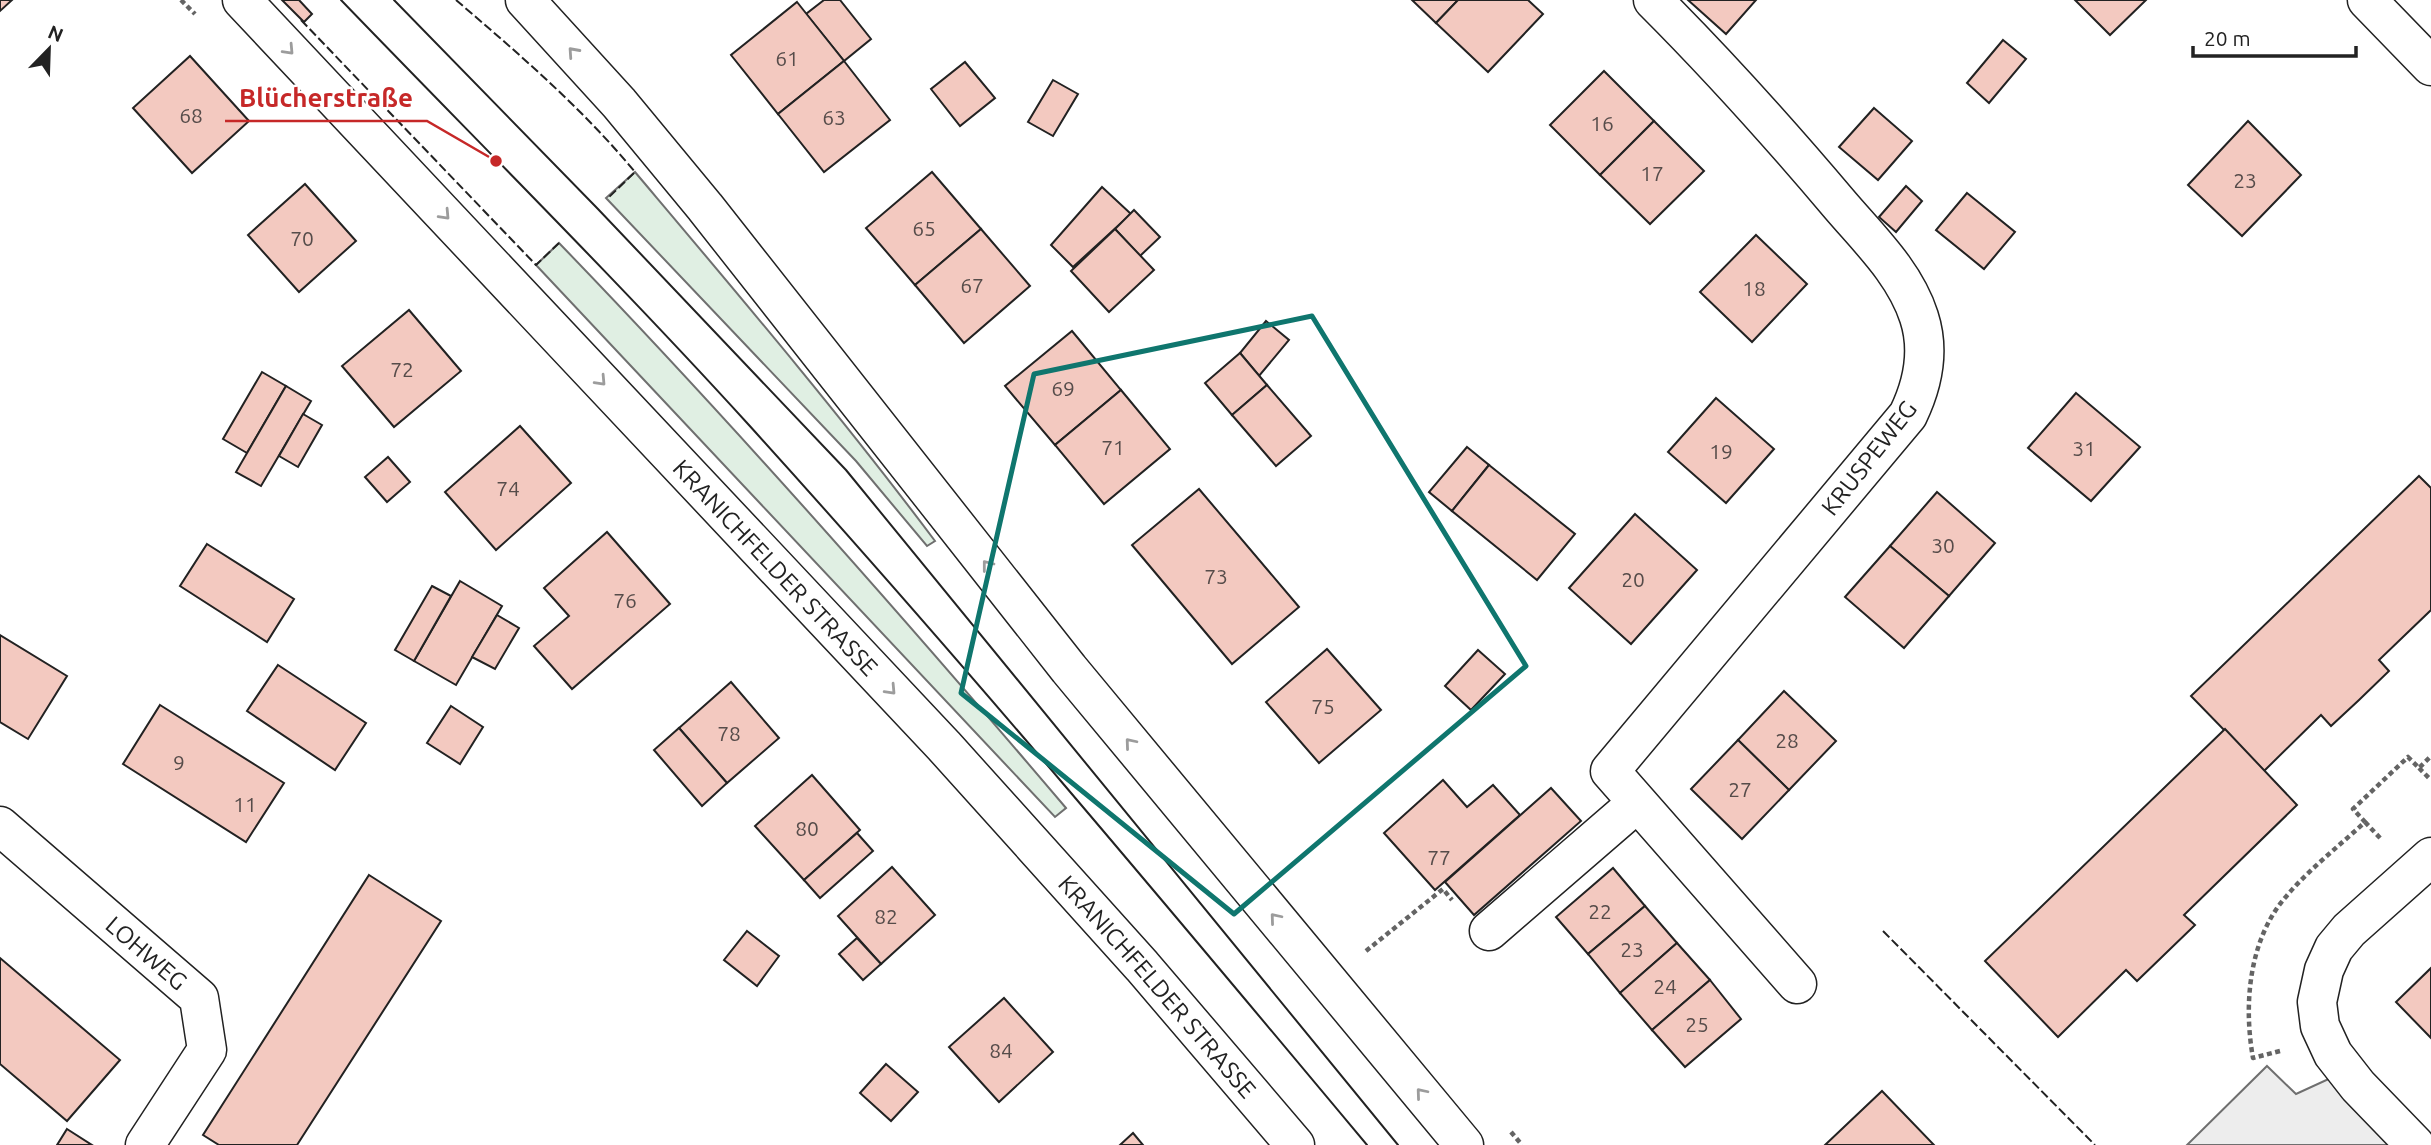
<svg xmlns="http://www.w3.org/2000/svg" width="2431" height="1145" font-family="Ubuntu,sans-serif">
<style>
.green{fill:#e0efe3;stroke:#6f6f6f;stroke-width:2}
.parking{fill:#ededed;stroke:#6f6f6f;stroke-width:2}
.building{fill:#f3c9c0;stroke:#222;stroke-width:2}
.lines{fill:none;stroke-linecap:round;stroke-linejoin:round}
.minor-casing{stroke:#222;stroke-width:41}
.major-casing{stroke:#222;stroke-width:41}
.path{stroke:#646464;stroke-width:4.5;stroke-dasharray:5 3.5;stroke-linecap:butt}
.minor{stroke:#fff;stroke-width:38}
.major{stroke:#fff;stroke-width:38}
.tram{stroke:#222;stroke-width:2}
.fence{stroke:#222;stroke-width:2;stroke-dasharray:9 3.5;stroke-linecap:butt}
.oneway{stroke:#9c9c9c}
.marked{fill:none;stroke:#0f766e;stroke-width:5;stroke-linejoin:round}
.labels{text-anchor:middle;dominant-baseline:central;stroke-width:5;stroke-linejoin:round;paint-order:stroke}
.number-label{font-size:21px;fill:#564c4a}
.street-label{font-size:24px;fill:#222;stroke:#fff}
.leader{fill:none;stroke:#c62828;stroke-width:2.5}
.callout-dot{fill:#c62828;stroke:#fff;stroke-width:2.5}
.callout-label{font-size:26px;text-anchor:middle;font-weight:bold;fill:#c62828;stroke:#fff;stroke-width:5;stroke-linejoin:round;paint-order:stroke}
</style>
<rect width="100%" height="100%" fill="#fff"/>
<g class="green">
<path d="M635,172c102,121 205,242 300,369l-8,5 -71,-85 -250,-263z"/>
<path d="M559,243c176,182 343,372 507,565l-11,9 -519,-552z"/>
</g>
<polygon class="parking" points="2267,1066 2296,1094 2346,1071 2415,1145 2187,1145"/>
<g class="building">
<polygon points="0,0 12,0 0,11"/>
<polygon points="282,0 299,0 312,14 304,22"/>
<polygon points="824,0 840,0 871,39 844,61 806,14"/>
<polygon points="1412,0 1458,0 1436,23"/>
<polygon points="1458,0 1528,0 1543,14 1488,72 1436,23"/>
<polygon points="1688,0 1756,0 1726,34"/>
<polygon points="2075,0 2146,0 2110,35"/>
<polygon points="797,2 844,61 778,114 731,55"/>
<polygon points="2003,40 2026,59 1989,103 1967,83"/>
<polygon points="190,56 249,121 192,173 133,108"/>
<polygon points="844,61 890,120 824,172 778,114"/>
<polygon points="965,62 995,98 960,126 931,89"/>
<polygon points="1604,71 1654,121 1600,175 1550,125"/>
<polygon points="1053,80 1078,94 1053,136 1028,122"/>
<polygon points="1874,108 1912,141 1878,180 1839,147"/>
<polygon points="1654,121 1704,171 1650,224 1600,175"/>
<polygon points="2248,121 2301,175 2242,236 2188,185"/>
<polygon points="932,172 981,229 915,285 866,228"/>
<polygon points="305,184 356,241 299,292 248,235"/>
<polygon points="1906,186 1922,201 1896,232 1879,217"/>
<polygon points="1102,187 1131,214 1073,267 1051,245"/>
<polygon points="1967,193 2015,232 1984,269 1936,230"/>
<polygon points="1134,210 1160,237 1140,256 1115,229"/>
<polygon points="981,229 1030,286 964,343 915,285"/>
<polygon points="1115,229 1154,270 1109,312 1071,271"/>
<polygon points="1756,235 1807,284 1752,342 1700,292"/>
<polygon points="409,310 461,371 394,427 342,366"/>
<polygon points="1266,321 1289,340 1259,376 1240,353"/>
<polygon points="1072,331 1121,390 1055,445 1005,386"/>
<polygon points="1240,353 1267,385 1232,415 1205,383"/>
<polygon points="262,372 286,386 247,453 223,439"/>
<polygon points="1267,385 1311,436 1276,466 1232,415"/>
<polygon points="286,386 311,401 261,486 236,472"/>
<polygon points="1121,390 1170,449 1104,504 1055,445"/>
<polygon points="2076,393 2140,447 2091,501 2028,448"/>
<polygon points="1716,398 1774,449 1726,503 1668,452"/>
<polygon points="303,414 322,425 298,467 279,456"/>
<polygon points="520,426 571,483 496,550 445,492"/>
<polygon points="1467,447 1489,465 1452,511 1429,492"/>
<polygon points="388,457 410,482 387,502 365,477"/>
<polygon points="1489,465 1575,534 1537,580 1452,511"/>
<polygon points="2419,476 2431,488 2431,610 2379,660 2389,671 2359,700 2331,726 2321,715 2264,771 2191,696"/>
<polygon points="1199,489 1299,607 1232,664 1132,545"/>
<polygon points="1937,492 1995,543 1949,596 1890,546"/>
<polygon points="1635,514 1697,570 1631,644 1569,588"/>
<polygon points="607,532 670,604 572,689 534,646 569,616 544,588"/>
<polygon points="207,544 294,599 267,642 180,586"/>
<polygon points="1890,546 1949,596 1904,648 1845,597"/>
<polygon points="460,581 502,606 456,685 414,661"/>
<polygon points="432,586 451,596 414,661 395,650"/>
<polygon points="497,615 519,628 495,669 472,657"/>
<polygon points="0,635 67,676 28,739 0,722"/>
<polygon points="1327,649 1381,710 1319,763 1266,702"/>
<polygon points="1478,650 1505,674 1471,710 1445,686"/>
<polygon points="278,665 366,723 335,770 247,711"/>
<polygon points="731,682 779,738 727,783 679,728"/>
<polygon points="1784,691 1836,741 1789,790 1738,740"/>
<polygon points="160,705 284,783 246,842 123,764"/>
<polygon points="451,706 483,727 460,764 427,743"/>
<polygon points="679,728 727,783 702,806 654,750"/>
<polygon points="2225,729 2297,805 2184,915 2195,925 2137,981 2126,970 2058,1037 1985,961"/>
<polygon points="1738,740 1789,790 1742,839 1691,789"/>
<polygon points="812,775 860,830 804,880 755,826"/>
<polygon points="1443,780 1467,807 1493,785 1520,815 1435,890 1384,833"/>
<polygon points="1551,788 1581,821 1474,915 1445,882"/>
<polygon points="857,833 873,851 820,898 804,880"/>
<polygon points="892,867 935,915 881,964 838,916"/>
<polygon points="1613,868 1645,906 1588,954 1556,917"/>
<polygon points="369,875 441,921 297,1145 219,1145 203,1135"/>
<polygon points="1645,906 1677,943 1620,993 1588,954"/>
<polygon points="747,931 779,956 757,986 724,960"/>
<polygon points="857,938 881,964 863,980 839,954"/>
<polygon points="1677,943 1710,980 1652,1030 1620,993"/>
<polygon points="0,958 120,1060 67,1121 0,1064"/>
<polygon points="2431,968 2431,1038 2396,1002"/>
<polygon points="1710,980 1741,1019 1685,1067 1652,1030"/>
<polygon points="1004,998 1053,1052 999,1102 949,1047"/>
<polygon points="886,1064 918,1092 891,1121 860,1093"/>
<polygon points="1882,1091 1934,1145 1825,1145"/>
<polygon points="67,1129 92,1145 57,1145"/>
<polygon points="1133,1133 1143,1145 1120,1145"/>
</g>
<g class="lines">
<g class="minor-casing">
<g id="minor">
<path d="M1653,0c65,65 127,134 187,205 29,34 65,68 79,112 11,34 4,67 -11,98l-298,356 187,213"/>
<polyline points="2367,0 2431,66"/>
<path id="s1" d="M0,826l199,172 8,52 -62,95"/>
<polyline points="1489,931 1637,803"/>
<polyline points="2415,1145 2358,1086 2333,1054 2320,1026 2317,1002 2324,970 2334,948 2349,930 2431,857"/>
</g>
</g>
<g class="major-casing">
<g id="major">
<path id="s2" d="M242,0l702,746 198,220 153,179"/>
<polyline points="525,0 619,103 705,207 1069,669 1464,1145"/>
</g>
</g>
<g class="path">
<polyline points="181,0 195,14"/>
<polyline points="2419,768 2431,780"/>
<polyline points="2365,822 2381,839"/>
<polyline points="1366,951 1443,889 1452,900"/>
<path d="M2280,1051l-27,7c-9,-50 -5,-111 27,-154 24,-31 57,-56 85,-82l-12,-13 55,-52 11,11 12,-12"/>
<polyline points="1511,1132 1522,1145"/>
</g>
<use href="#minor" class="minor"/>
<use href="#major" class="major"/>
<g class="tram">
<path d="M341,0c136,141 275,279 407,424 213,235 416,478 619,721"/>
<polyline points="394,0 597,208 846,470 1398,1145"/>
</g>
<g class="fence">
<path d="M456,0c63,54 126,108 179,172l-28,27"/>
<polyline points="301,20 536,265 559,243"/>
<polyline points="1883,931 2095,1145"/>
</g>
</g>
<defs><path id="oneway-chevron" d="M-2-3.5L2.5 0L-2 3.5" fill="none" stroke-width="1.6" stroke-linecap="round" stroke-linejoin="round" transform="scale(1.75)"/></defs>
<g class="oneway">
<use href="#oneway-chevron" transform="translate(289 50) rotate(47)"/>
<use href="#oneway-chevron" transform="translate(573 52) rotate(-132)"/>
<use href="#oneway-chevron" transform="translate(445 215) rotate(47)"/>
<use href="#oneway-chevron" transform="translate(601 381) rotate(47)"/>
<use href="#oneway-chevron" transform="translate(987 565) rotate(-128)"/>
<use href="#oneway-chevron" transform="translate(891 690) rotate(47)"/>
<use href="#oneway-chevron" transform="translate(1130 743) rotate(-130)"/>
<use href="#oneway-chevron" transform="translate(1275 918) rotate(-130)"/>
<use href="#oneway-chevron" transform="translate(1421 1093) rotate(-130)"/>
</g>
<path class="marked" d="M1312,316l214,350 -292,248 -273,-221 73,-319z"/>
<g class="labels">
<g class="number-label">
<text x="787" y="58">61</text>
<text x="191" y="115">68</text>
<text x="834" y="117">63</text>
<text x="1602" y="123">16</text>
<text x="1652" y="173">17</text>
<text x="2245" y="180">23</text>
<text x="924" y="228">65</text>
<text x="302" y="238">70</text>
<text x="972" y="285">67</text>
<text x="1754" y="288">18</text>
<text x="402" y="369">72</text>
<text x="1063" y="388">69</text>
<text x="1113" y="447">71</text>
<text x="2084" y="448">31</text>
<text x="1721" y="451">19</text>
<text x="508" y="488">74</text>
<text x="1943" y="545">30</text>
<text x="1216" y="576">73</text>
<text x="1633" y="579">20</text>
<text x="625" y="600">76</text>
<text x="1323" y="706">75</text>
<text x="729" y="733">78</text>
<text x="1787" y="740">28</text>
<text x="179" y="762">9</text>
<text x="1740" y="789">27</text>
<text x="245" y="804">11</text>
<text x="807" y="828">80</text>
<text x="1439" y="857">77</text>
<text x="1600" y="911">22</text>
<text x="886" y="916">82</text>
<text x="1632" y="949">23</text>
<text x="1665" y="986">24</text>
<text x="1697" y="1024">25</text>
<text x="1001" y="1050">84</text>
</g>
<g class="street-label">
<text transform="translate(1869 458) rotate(-52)">KRUSPEWEG</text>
<text stroke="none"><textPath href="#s2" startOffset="779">KRANICHFELDER STRASSE</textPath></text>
<text stroke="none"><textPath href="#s1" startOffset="194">LOHWEG</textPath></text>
<text stroke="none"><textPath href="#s2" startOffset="1346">KRANICHFELDER STRASSE</textPath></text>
</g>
</g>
<path class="leader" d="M496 161L427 121H225"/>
<circle class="callout-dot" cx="496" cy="161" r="7"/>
<g class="callout-label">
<text x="326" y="107">Blücherstraße</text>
</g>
<g transform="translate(49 49) rotate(23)" stroke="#ffffff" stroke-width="5" paint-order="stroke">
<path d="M0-5L12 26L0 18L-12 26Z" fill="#222222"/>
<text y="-10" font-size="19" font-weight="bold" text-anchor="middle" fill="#222222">N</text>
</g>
<path d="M2193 46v10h163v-10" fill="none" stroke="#222222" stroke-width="3.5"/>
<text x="2204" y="46" font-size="21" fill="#222222" stroke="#ffffff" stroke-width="5" paint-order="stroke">20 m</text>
</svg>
